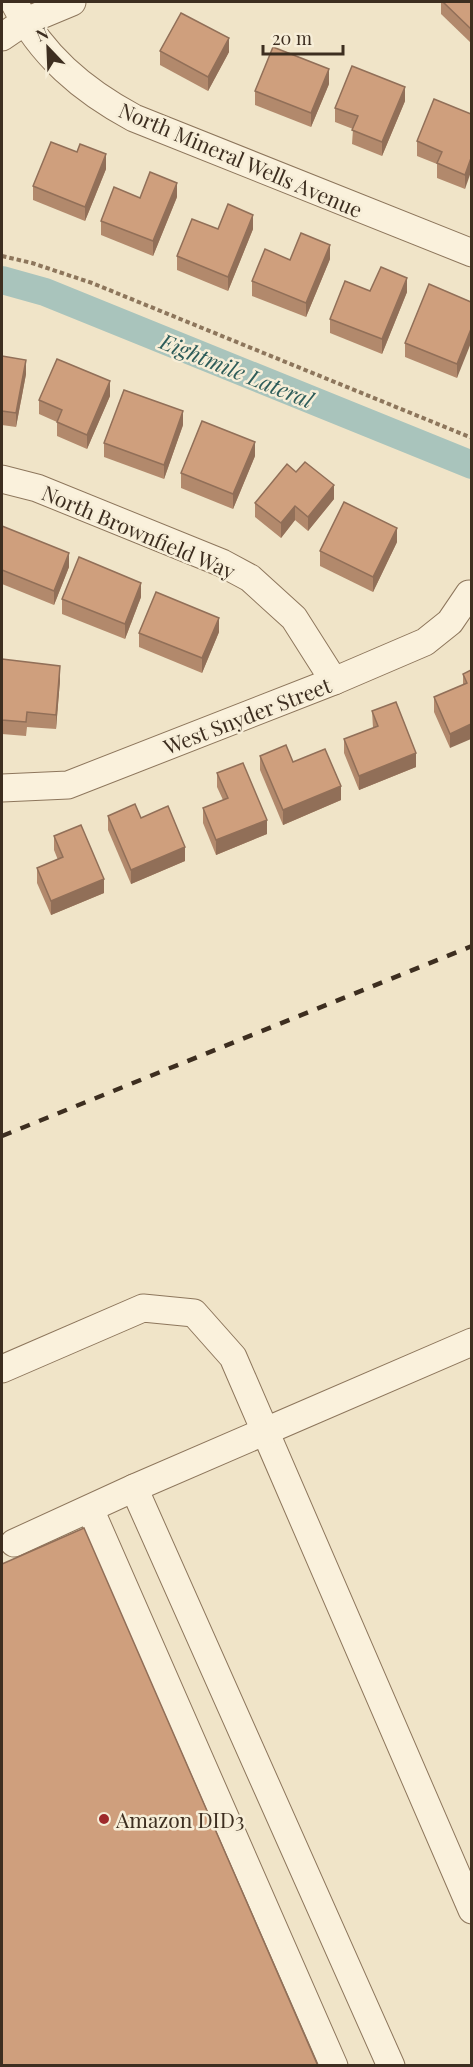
<svg xmlns="http://www.w3.org/2000/svg" width="473" height="2067" font-family="'Playfair Display',serif">
<style>
.lines{fill:none;stroke-linecap:round;stroke-linejoin:round}
.canal{stroke:#a9c4bc;stroke-width:28}
.minor-casing{stroke:#8d765c;stroke-width:29}
.path{stroke:#8d765c;stroke-width:4;stroke-dasharray:4.5 3;stroke-linecap:butt}
.minor{stroke:#faf1dc;stroke-width:27}
.rail{stroke:#3d2e20;stroke-width:4.5;stroke-dasharray:10 10;stroke-linecap:butt}
.wall{fill:#b2896c}
.shaded-wall{fill:#916f58}
.building{fill:#cf9f7d;stroke:#916f58;stroke-width:1.5}
.poi-dot{fill:#9e2a2b;stroke:#f7eed8;stroke-width:2}
.labels{text-anchor:middle;dominant-baseline:central;stroke-width:5;stroke-linejoin:round;paint-order:stroke}
.street-label{font-size:21px;fill:#3d2e20;stroke:#f7eed8}
.poi-label{font-size:21px;fill:#3d2e20;stroke:#f7eed8;text-anchor:start}
.water-label{font-size:22px;font-style:italic;fill:#2f5d5a;stroke:#f7eed8}
</style>
<rect width="100%" height="100%" fill="#f0e4c8"/>
<g class="lines">
<polyline class="canal" points="2,280 45,292 472,465"/>
<g class="minor-casing">
<g id="minor">
<path d="M14,2c27,53 68,88 120,116l338,135"/>
<polyline points="2,37 24,22 72,2"/>
<polyline points="2,479 37,488 222,563 250,578 294,618 334,681"/>
<polyline points="2,788 68,785 334,681 425,642 450,622 469,594"/>
<polyline points="2,1369 143,1308 194,1313 233,1357 472,1910"/>
<polyline points="134,1488 391,2066"/>
<polyline points="90,1509 334,2066"/>
<polyline points="14,1543 134,1488 472,1342"/>
</g>
</g>
<polyline class="path" points="2,256 32,263 92,283 472,438"/>
<use href="#minor" class="minor"/>
<polyline class="rail" points="2,1136 472,946"/>
</g>
<g class="wall">
<polygon points="441,2 471,2 471,43 441,14"/>
<polygon points="160,51 229,52 208,91 160,65"/>
<polygon points="329,84 311,127 255,105 255,91"/>
<polygon points="405,101 382,156 352,144 353,129 335,122 335,108"/>
<polygon points="471,114 465,189 437,178 437,164 417,156 417,141"/>
<polygon points="106,169 85,221 33,200 33,186"/>
<polygon points="177,197 153,256 101,235 101,221"/>
<polygon points="218,229 253,229 228,291 177,270 177,256"/>
<polygon points="330,259 306,317 252,296 252,281 290,260"/>
<polygon points="370,291 407,292 382,354 330,333 330,319"/>
<polygon points="471,302 457,378 405,357 405,343"/>
<polygon points="2,356 26,374 16,427 2,425"/>
<polygon points="110,396 87,449 57,436 57,422 39,414 39,400"/>
<polygon points="183,425 164,479 104,457 104,443"/>
<polygon points="255,456 233,509 181,488 181,473"/>
<polygon points="334,499 308,531 295,520 281,538 255,517 255,503"/>
<polygon points="2,526 69,567 54,605 2,584"/>
<polygon points="397,542 373,592 320,566 320,551"/>
<polygon points="141,597 125,639 62,614 62,599"/>
<polygon points="219,632 202,673 139,647 139,633"/>
<polygon points="2,659 60,680 56,729 27,727 26,736 2,734"/>
<polygon points="471,670 450,748 434,712 434,697 463,685 463,674"/>
<polygon points="372,711 416,767 359,790 344,753 344,739 373,728"/>
<polygon points="260,756 293,762 341,800 283,825 260,770"/>
<polygon points="217,773 267,834 216,855 203,823 203,808 223,800 217,787"/>
<polygon points="108,816 141,818 185,861 131,884 108,830"/>
<polygon points="54,836 104,893 51,915 37,883 37,868 58,860 54,850"/>
</g>
<g class="shaded-wall">
<polygon points="229,38 229,52 208,91 208,77"/>
<polygon points="329,69 329,84 311,127 311,113"/>
<polygon points="405,87 405,101 382,156 382,142"/>
<polygon points="106,154 106,169 85,221 85,207"/>
<polygon points="471,158 471,172 465,189 465,175"/>
<polygon points="177,183 177,197 153,256 153,241"/>
<polygon points="253,215 253,229 228,291 228,277"/>
<polygon points="330,245 330,259 306,317 306,303"/>
<polygon points="407,278 407,292 382,354 382,339"/>
<polygon points="471,329 471,343 457,378 457,364"/>
<polygon points="26,360 26,374 16,427 16,413"/>
<polygon points="110,381 110,396 87,449 87,435"/>
<polygon points="183,411 183,425 164,479 164,465"/>
<polygon points="255,442 255,456 233,509 233,494"/>
<polygon points="334,485 334,499 308,531 308,517"/>
<polygon points="295,506 295,520 281,538 281,523"/>
<polygon points="397,528 397,542 373,592 373,577"/>
<polygon points="69,553 69,567 54,605 54,591"/>
<polygon points="141,583 141,597 125,639 125,624"/>
<polygon points="219,618 219,632 202,673 202,658"/>
<polygon points="60,666 60,680 56,729 56,715"/>
<polygon points="471,724 471,739 450,748 450,734"/>
<polygon points="416,753 416,767 359,790 359,776"/>
<polygon points="341,786 341,800 283,825 283,810"/>
<polygon points="267,820 267,834 216,855 216,840"/>
<polygon points="185,847 185,861 131,884 131,870"/>
<polygon points="104,879 104,893 51,915 51,901"/>
</g>
<g class="building">
<polygon points="443,2 471,2 471,29"/>
<polygon points="181,13 229,38 208,77 160,51"/>
<polygon points="273,47 329,69 311,113 255,91"/>
<polygon points="352,66 405,87 382,142 352,130 358,116 335,108"/>
<polygon points="434,99 471,114 471,158 465,175 437,163 442,152 417,141"/>
<polygon points="51,142 77,152 80,144 106,154 85,207 33,186"/>
<polygon points="150,172 177,183 153,241 101,221 114,187 140,198"/>
<polygon points="228,204 253,215 228,277 177,256 192,219 218,229"/>
<polygon points="301,233 330,245 306,303 252,281 265,249 290,260"/>
<polygon points="381,267 407,278 382,339 330,319 345,281 370,291"/>
<polygon points="429,284 471,302 471,329 457,364 405,343"/>
<polygon points="2,356 26,360 16,413 2,411"/>
<polygon points="57,359 110,381 87,435 57,422 62,410 39,400"/>
<polygon points="124,390 183,411 164,465 104,443"/>
<polygon points="202,421 255,442 233,494 181,473"/>
<polygon points="305,462 334,485 308,517 295,506 281,523 255,503 287,464 296,472"/>
<polygon points="344,502 397,528 373,577 320,551"/>
<polygon points="2,526 69,553 54,591 2,570"/>
<polygon points="79,557 141,583 125,624 62,599"/>
<polygon points="156,592 219,618 202,658 139,633"/>
<polygon points="2,659 60,666 56,715 27,712 26,722 2,720"/>
<polygon points="471,670 471,724 450,734 434,697 467,683 463,674"/>
<polygon points="396,702 416,753 359,776 344,739 378,726 372,711"/>
<polygon points="286,745 293,762 325,749 341,786 283,810 260,756"/>
<polygon points="243,763 267,820 216,840 203,808 228,798 217,773"/>
<polygon points="135,804 141,818 168,806 185,847 131,870 108,816"/>
<polygon points="81,825 104,879 51,901 37,868 63,857 54,836"/>
<polygon points="84,1528 318,2066 2,2066 2,1564"/>
</g>
<circle class="poi-dot" cx="104" cy="1819" r="6"/>
<g class="labels">
<g class="street-label">
<text transform="translate(241 159) rotate(23)">North Mineral Wells Avenue</text>
<text transform="translate(139 531) rotate(23)">North Brownfield Way</text>
<text transform="translate(247 715) rotate(-21)">West Snyder Street</text>
</g>
<g class="poi-label">
<text x="116" y="1819">Amazon DID3</text>
</g>
<g class="water-label">
<text transform="translate(237 370) rotate(22)">Eightmile Lateral</text>
</g>
</g>
<rect width="473" height="2067" fill="none" stroke="#3d2e20" stroke-width="6"/>
<g transform="translate(48 48) rotate(337)" stroke="#f7eed8" stroke-width="4.5" paint-order="stroke">
<path d="M0-4.5L10 22L0 15L-10 22Z" fill="#3d2e20"/>
<text y="-9" font-size="16" font-weight="bold" text-anchor="middle" fill="#3d2e20">N</text>
</g>
<path d="M263 45v9h80v-9" fill="none" stroke="#3d2e20" stroke-width="3"/>
<text x="272" y="45" font-size="18" fill="#3d2e20" stroke="#f7eed8" stroke-width="4.5" paint-order="stroke">20 m</text>
</svg>
